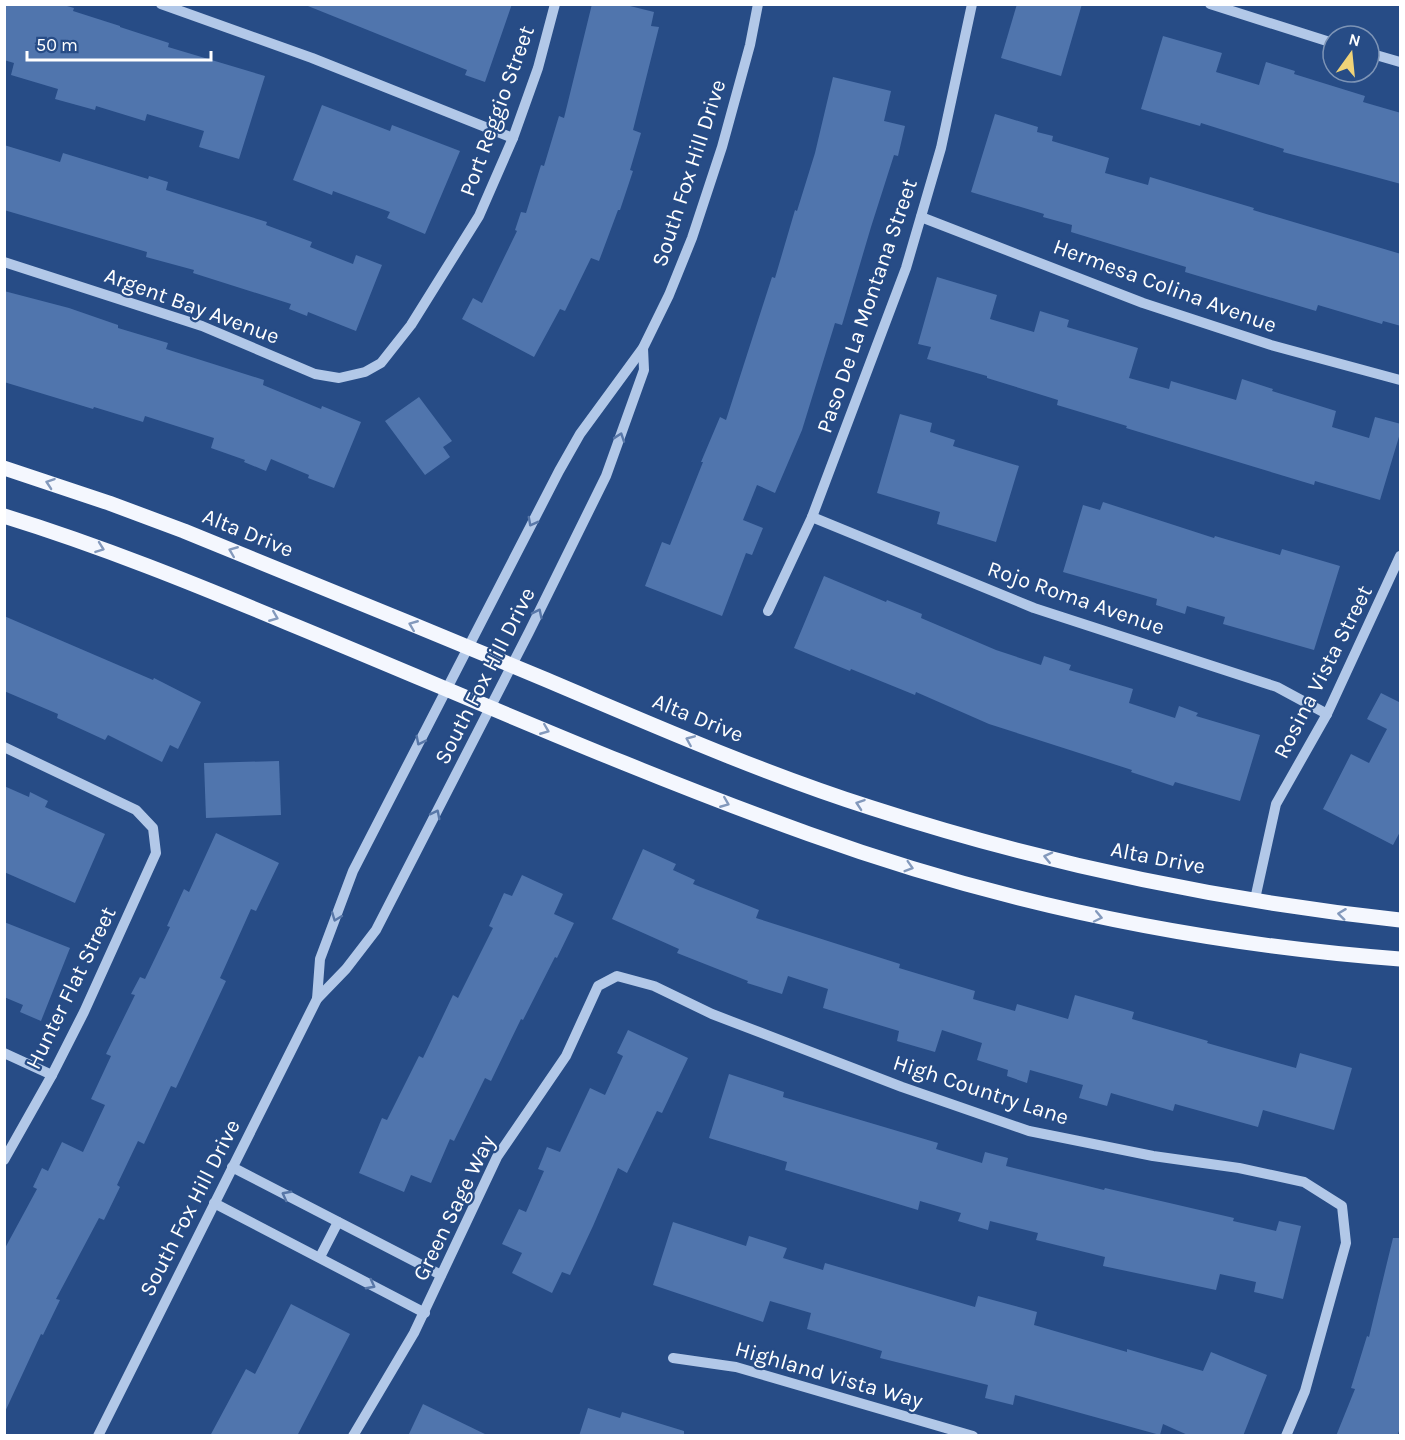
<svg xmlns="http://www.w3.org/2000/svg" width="1405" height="1440" font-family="Karla,sans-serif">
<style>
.building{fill:#5075ad}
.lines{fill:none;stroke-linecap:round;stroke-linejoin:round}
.minor{stroke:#b2c8e8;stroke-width:10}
.major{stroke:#f4f7fe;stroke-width:15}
.oneway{stroke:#5877a8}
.oneway2{stroke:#8399bc}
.labels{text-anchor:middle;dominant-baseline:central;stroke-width:4.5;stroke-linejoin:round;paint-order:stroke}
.street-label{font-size:22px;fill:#fff;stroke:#274c86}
</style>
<rect width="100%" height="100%" fill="#274c86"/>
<g class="building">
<polygon points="4,4 60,4 74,8 73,11 120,26 120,27 169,43 168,47 265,76 239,159 199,147 204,131 147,114 145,121 96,106 95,110 55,99 58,89 11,75 14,63 4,60"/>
<polygon points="303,4 512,4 485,82 465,75 467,70"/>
<polygon points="592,4 622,4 654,12 651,26 659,27 633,130 641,133 630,170 633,171 620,210 618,210 599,261 591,258 565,311 560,309 534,357 462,319 473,298 482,303 517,231 515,230 521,212 526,213 541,165 544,166 559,116 564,118"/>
<polygon points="1017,4 1082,4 1061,76 1001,58"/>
<polygon points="1163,36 1222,53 1216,72 1259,85 1266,62 1295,71 1294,74 1365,96 1363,102 1401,113 1401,184 1283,152 1284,149 1201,123 1200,126 1141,109"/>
<polygon points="833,77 891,91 884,121 905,126 898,156 894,155 871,227 842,325 835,323 802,430 775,493 757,485 743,520 763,528 752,555 746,553 722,616 645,586 662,542 670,545 703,462 701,462 720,417 726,420 772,277 775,278 795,210 797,211 815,153"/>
<polygon points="322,105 390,131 392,125 460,151 425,234 387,218 390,212 333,191 332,195 293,180"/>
<polygon points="995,114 1038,127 1037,132 1053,136 1052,141 1109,158 1105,173 1148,185 1150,177 1254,208 1253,210 1401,254 1401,326 1383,321 1382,324 1318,305 1316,311 1185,272 1186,267 1071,232 1072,225 1043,217 1044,214 971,192"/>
<polygon points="4,145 60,162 63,153 148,179 149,176 168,182 166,190 267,222 266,225 312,242 310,247 353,264 356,255 382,265 356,331 308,312 307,316 289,309 291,304 193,273 194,270 146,257 147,252 4,210"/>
<polygon points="937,277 997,295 990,319 1034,332 1040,311 1069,320 1067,327 1138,348 1129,378 1169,389 1171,381 1236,400 1242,379 1273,389 1272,391 1336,411 1332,427 1369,438 1375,417 1401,424 1401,430 1380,500 1315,481 1314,485 1126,428 1127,426 1057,405 1058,400 987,378 987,376 927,359 931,347 918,344"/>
<polygon points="4,291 69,308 118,325 118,328 168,343 166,349 264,380 263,385 321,409 322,406 361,422 334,488 308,478 309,475 271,459 266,471 244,462 245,460 211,448 214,438 145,416 143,422 94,407 93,409 4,382"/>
<polygon points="419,397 452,441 443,447 450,457 425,475 385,421"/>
<polygon points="900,414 932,423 930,432 955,440 953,446 1019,466 996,542 937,524 940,512 877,493"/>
<polygon points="1103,502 1214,538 1215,536 1280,555 1282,549 1340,566 1314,650 1223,624 1225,617 1187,606 1185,614 1156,605 1157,599 1063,572 1083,505 1100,510"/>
<polygon points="824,576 886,602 887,600 922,614 921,618 996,650 1041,665 1044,656 1071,665 1069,670 1133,689 1129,703 1175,718 1179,706 1198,713 1196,716 1260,735 1240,801 1175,782 1173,786 1131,772 1132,770 989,724 916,692 915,695 851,669 850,671 794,648"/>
<polygon points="4,616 153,680 154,678 201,702 178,749 170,745 162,762 108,735 105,740 57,718 58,714 4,691"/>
<polygon points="1381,693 1401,703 1401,830 1393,845 1323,809 1351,754 1369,763 1387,729 1367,719"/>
<polygon points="279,761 281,815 206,818 204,763"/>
<polygon points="4,786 29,797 30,792 48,801 45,807 105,834 75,903 4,872"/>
<polygon points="216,833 279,863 256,911 251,909 220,978 226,981 176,1088 171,1086 144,1144 138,1141 117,1185 120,1187 104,1220 99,1218 56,1299 60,1300 43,1335 41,1334 4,1414 4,1250 37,1189 33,1187 42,1168 48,1171 62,1142 83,1152 105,1105 91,1099 111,1056 106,1054 135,995 131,994 140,977 145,979 170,927 167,926 184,889 189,892"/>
<polygon points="643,849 676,864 673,870 695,880 693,884 759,910 756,918 900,964 899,968 975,991 973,999 1015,1011 1017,1004 1068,1019 1075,995 1134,1012 1132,1019 1208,1041 1207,1043 1296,1068 1300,1053 1352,1068 1334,1130 1263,1110 1258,1127 1175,1104 1173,1111 1111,1093 1107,1106 1079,1098 1083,1085 1030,1070 1027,1083 1007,1076 1008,1070 977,1060 982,1043 942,1030 935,1052 897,1041 899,1031 823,1008 828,989 788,976 782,994 747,983 748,981 677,953 679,949 612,919"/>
<polygon points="522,875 563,894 554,914 574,923 557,958 555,957 523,1020 521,1019 491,1081 485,1078 454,1141 450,1139 431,1183 411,1175 404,1192 359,1173 382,1118 387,1120 419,1056 423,1058 453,995 458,998 493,928 489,926 504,893 512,896"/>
<polygon points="4,922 70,948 41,1021 20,1012 23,1005 4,997"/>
<polygon points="628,1030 688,1058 662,1113 657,1111 627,1173 618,1168 593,1226 570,1275 562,1272 552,1293 512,1273 522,1253 502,1244 519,1209 526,1212 544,1171 538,1169 547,1147 560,1152 590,1088 605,1095 623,1056 617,1053"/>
<polygon points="729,1074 784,1092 783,1097 938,1143 936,1149 982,1163 985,1152 1008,1158 1006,1166 1104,1190 1105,1188 1234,1218 1233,1221 1276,1231 1279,1221 1301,1226 1283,1299 1254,1292 1256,1282 1220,1274 1216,1290 1103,1266 1105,1257 1036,1240 1038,1233 990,1221 988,1230 958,1221 961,1213 920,1201 918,1210 785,1170 787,1162 709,1138"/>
<polygon points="673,1222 746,1246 749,1236 787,1248 783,1258 823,1270 825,1263 975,1307 978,1296 1037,1312 1034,1325 1127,1352 1127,1349 1203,1371 1211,1352 1267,1375 1243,1436 1190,1436 1163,1424 1160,1435 1015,1395 1013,1405 985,1398 988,1385 880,1358 882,1351 807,1329 811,1313 770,1301 763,1322 653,1285"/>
<polygon points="1393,1238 1401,1238 1401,1426 1397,1436 1336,1436 1355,1389 1351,1388 1367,1336 1369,1337"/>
<polygon points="291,1304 350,1334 297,1436 210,1436 246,1369 255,1374"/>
<polygon points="423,1404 489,1436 408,1436"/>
<polygon points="588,1408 620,1418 622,1412 684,1431 684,1436 579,1436"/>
</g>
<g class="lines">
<g class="minor">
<polyline points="161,4 312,58 513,138"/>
<polyline points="1210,4 1333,43"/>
<polyline points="1369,53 1400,62"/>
<polyline points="921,217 1143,303 1271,345 1400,380"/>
<polyline points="4,262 202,326 315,374 339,378 365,372 381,363 411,325 479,216 513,138 538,68 555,4"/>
<polyline points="812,517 1034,608 1277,687 1327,714"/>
<polyline points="768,611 812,517 906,268 941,148 972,4"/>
<polyline points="4,747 136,810 153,828 156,853 84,1012 52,1075 4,1160"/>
<polyline points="1255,899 1276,804 1327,714 1400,556"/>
<polyline points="317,999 320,959 353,871 371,836 559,471 580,434 643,348 669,295 692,238 722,147 750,45 758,4"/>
<polyline points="4,1053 52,1075"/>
<polyline points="232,1167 441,1275"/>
<polyline points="214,1203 425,1313"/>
<polyline points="320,1257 338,1222"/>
<polyline points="673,1358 736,1367 973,1436"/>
<polyline points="98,1436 317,999 346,969 376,930 529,632 606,476 644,370 643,348"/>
<polyline points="353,1436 414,1333 497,1157 566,1056 598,986 617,976 654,986 712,1014 902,1087 1029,1131 1153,1156 1239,1168 1304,1182 1342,1206 1346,1243 1305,1391 1286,1436"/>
</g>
<g class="major">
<path d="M4,468l105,35 75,28c120,49 239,97 358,147 109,46 217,94 330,130 170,55 351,93 528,112"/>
<path d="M4,516c97,30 191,68 284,107 173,71 345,148 521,211 191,69 389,110 591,125"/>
</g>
</g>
<defs><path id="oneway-chevron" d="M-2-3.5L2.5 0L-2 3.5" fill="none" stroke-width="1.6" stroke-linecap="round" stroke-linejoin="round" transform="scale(1.5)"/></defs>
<g class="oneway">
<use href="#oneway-chevron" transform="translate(620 437) rotate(-71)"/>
<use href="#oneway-chevron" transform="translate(532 522) rotate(118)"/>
<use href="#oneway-chevron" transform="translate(538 613) rotate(-64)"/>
<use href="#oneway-chevron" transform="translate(420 741) rotate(117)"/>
<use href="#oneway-chevron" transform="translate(436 814) rotate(-63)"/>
<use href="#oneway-chevron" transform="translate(336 917) rotate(111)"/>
<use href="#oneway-chevron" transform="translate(286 1195) rotate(-152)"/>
<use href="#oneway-chevron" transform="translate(371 1285) rotate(28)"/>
</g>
<g class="oneway2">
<use href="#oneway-chevron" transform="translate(50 483) rotate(-161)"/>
<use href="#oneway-chevron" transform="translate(100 548) rotate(20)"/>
<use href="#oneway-chevron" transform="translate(233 551) rotate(-158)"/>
<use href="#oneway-chevron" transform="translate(274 617) rotate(22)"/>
<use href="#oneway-chevron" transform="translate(413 625) rotate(-158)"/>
<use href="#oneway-chevron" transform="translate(545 730) rotate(22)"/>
<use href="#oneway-chevron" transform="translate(690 740) rotate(-157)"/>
<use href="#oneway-chevron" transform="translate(725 803) rotate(22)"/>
<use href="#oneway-chevron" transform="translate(860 804) rotate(-161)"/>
<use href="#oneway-chevron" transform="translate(1048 857) rotate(-167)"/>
<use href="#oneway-chevron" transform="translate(909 867) rotate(17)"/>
<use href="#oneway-chevron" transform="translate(1342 914) rotate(-173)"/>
<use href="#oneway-chevron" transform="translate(1098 917) rotate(12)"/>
</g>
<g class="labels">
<g class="street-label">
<text transform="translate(497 111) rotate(-70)">Port Reggio Street</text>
<text transform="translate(689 173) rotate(-72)">South Fox Hill Drive</text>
<text transform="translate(1165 286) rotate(20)">Hermesa Colina Avenue</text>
<text transform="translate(192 306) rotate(20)">Argent Bay Avenue</text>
<text transform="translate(867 306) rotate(-71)">Paso De La Montana Street</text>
<text transform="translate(248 533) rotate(22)">Alta Drive</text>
<text transform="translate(1076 598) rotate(19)">Rojo Roma Avenue</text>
<text transform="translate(1323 672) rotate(-63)">Rosina Vista Street</text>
<text transform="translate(485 676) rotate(-63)">South Fox Hill Drive</text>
<text transform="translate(698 718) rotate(22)">Alta Drive</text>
<text transform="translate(1158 858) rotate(11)">Alta Drive</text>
<text transform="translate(71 988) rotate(-64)">Hunter Flat Street</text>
<text transform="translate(981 1090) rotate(18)">High Country Lane</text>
<text transform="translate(190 1208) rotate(-63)">South Fox Hill Drive</text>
<text transform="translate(454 1208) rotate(-64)">Green Sage Way</text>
<text transform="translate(829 1375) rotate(16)">Highland Vista Way</text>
</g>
</g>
<rect width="1405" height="1440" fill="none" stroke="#ffffff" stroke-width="12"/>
<g transform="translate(1351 54) rotate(15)"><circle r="28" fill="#274c86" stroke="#7d94b6" stroke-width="1.5"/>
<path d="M0-4.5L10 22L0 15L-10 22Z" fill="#f0d378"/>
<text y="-9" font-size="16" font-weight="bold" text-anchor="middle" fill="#ffffff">N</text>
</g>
<path d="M27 51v9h184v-9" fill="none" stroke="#ffffff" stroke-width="3"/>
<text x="36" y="51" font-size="18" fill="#ffffff" stroke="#274c86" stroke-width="4.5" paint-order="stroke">50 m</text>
</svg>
